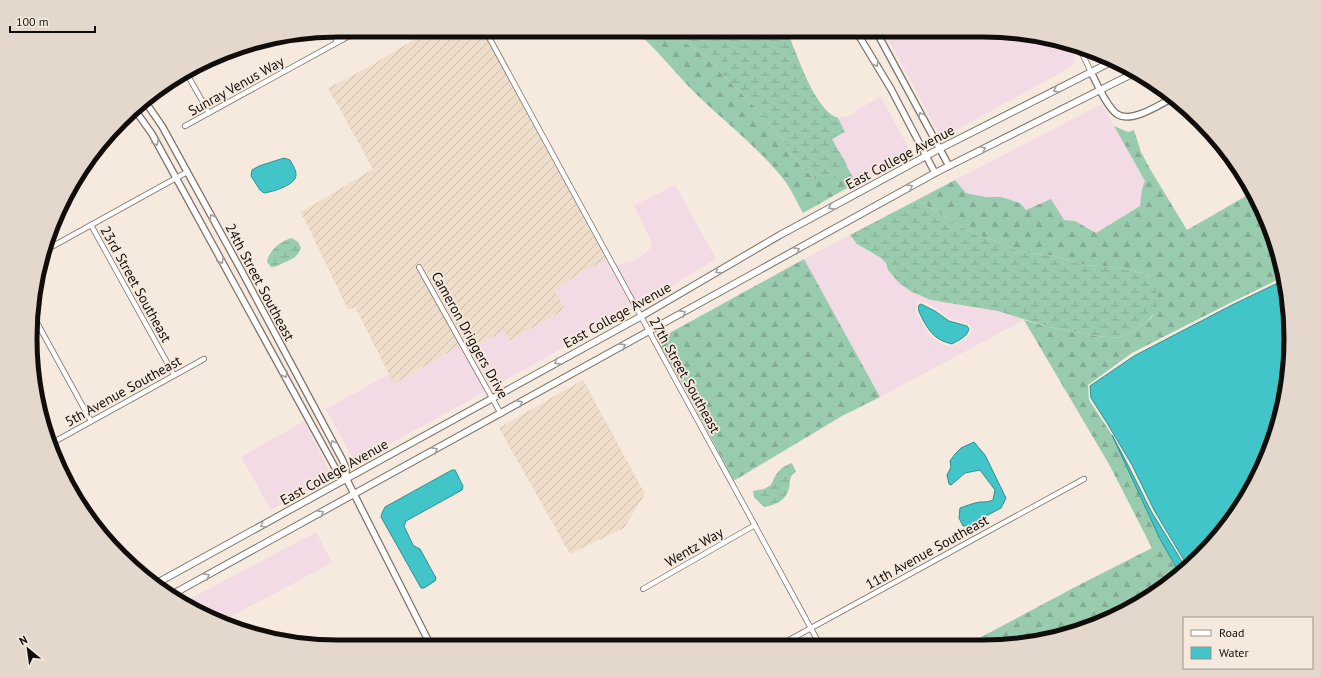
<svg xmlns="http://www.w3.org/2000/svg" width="1321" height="677" font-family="'PT Sans',sans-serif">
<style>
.commercial{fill:#f3dbe6;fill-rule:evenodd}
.industrial{fill:url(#industrial-furrows)}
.forest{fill:url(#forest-firs)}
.wetland{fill:url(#wetland-marsh)}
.water{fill:#41c5c8;stroke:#338e8f}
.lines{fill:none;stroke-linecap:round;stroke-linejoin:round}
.minor-casing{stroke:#7d7268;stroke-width:6}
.tertiary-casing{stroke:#7d7268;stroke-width:8}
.secondary-casing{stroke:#7d7268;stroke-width:8}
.minor{stroke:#fff;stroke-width:4.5}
.tertiary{stroke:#fff;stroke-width:5.5}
.secondary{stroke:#fff;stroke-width:6}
.oneway{stroke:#a09e9d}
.labels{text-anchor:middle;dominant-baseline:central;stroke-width:3.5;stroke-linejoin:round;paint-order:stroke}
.street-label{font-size:14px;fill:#110d0a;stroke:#f6eade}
.rim{fill:none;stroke:#110d0a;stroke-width:5}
</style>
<defs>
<pattern id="industrial-furrows" width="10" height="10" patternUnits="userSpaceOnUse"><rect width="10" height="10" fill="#efddcb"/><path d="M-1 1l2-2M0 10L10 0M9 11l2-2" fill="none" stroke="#ccbcad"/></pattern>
<pattern id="forest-firs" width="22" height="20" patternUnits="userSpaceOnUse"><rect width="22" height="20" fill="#99cbae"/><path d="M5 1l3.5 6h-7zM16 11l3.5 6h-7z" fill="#83ad94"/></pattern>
<pattern id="wetland-marsh" width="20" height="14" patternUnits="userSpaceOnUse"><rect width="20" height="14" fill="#99cbae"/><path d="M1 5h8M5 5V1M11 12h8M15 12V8" fill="none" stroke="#83ad94"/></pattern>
</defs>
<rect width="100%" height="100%" fill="#f6eade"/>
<g class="commercial">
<polygon points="884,31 1002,31 1062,40 1075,45 1075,62 1071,67 941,138"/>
<polygon points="878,96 881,97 910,151 882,170 856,183 832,139 845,132 838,118 855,114 856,110 879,98"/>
<polygon points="1102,104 1145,181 1142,189 1140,206 1096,233 1075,221 1064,220 1026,211 1020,203 1001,197 985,197 966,193 955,180"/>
<polygon points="675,185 716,259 638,306 616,265 638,259 651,248 651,241 634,205"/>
<path d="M850,235l3,5 18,14 10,4 5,5 2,7 24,22 19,8 67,11 26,9 -144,77 -76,-138zM920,301l8,2 22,16 19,5 2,4v5l-3,4 -15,10 -10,-2 -8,-5 -7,-7 -12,-21 1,-9z"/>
<polygon points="606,259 633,309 491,388 470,350 504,331 510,341 565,309 554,289"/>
<polygon points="461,345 486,391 355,463 326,409 389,374 394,384"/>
<polygon points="304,421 332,476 271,510 241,457"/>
<polygon points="316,532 332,562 319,570 220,622 202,615 184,602"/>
</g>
<g class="industrial">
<polygon points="430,30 483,30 606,259 554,289 565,309 510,341 504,331 470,350 421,263 416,265 461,345 394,384 355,307 348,310 301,212 373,169 328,88 365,69"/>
<polygon points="583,380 645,494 624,528 570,554 499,428"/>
</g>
<g class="forest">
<path d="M634,30h40l13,14 27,18 7,11 37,37 23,27 20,30 14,12 28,-11 3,-3 10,18 -53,30c-6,-11 -11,-22 -18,-32 -24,-31 -61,-60 -89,-87 -21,-21 -39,-45 -62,-64z"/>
<polygon points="1114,126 1128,132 1134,130 1141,152 1150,169 1187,230 1253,192 1275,239 1283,277 1230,303 1132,353 1088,385 1089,400 1112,435 1160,539 1180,574 1170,583 1100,624 1023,644 968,644 1079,585 1152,548 1110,466 1024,320 1049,327 1097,336 1117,338 1129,334 1145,323 1152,317 1156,308 1151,277 1143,273 1113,267 1085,265 1054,256 1028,253 1016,250 999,242 974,234 917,200 955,180 966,193 985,197 1001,197 1020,203 1026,210 1051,199 1064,220 1075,221 1096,233 1140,206 1142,189 1145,181"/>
<polygon points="804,259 880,397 842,416 742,476 735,480 733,479 687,392 657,340"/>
</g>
<g class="wetland">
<path d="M674,30h110c3,4 6,7 7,11 8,19 25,70 47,77l7,14 -13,7 15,26 -14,15 -18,-1 -14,-12 -20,-30 -23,-27 -37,-37 -7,-11 -27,-18z"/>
<polygon points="917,200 974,234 999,242 1016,250 1028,253 1054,256 1085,265 1113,267 1143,273 1151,277 1155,282 1158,299 1155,313 1145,323 1129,334 1117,338 1097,336 1049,327 998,311 931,300 912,292 899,283 888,270 886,263 881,258 857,244 850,235"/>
<path d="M292,238l6,4 3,6c-4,10 -9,11 -18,15 -4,2 -7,4 -12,4l-4,-5c2,-12 14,-21 25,-24z"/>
<path d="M792,463l4,9c-8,4 -5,9 -7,16 -3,13 -14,17 -25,19l-10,-10 -1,-6 11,-2 7,-4c5,-12 9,-18 21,-22z"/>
</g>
<g class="water">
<path d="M284,158l6,2c2,4 6,9 6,15 0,10 -24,17 -32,18l-4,-3 -9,-14 1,-6 7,-4z"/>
<polygon points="1284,280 1288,298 1290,358 1281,418 1259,475 1215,542 1188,567 1154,510 1132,465 1107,423 1091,398 1090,386 1134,356 1232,305"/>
<path d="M921,304l14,7 14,10 18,5 2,3c-2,8 -10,11 -17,15 -16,-4 -21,-10 -29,-24 -2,-5 -6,-9 -4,-15z"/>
<polygon points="1112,435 1129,467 1151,511 1186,568 1180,574 1160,539"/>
<path d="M974,442l11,13 21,43 -5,10 -15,8 -15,10h-8l-4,-8 1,-10c6,-2 13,-5 20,-6 5,0 8,0 13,-2l2,-10 -15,-20 -15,3 -14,12 -2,-1 -2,-9 4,-8 -1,-6 5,-7 6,-6z"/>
<polygon points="452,470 455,470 463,486 462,490 406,521 404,526 412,543 414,546 420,549 436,578 435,581 424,588 421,588 381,517 382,513 385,507"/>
</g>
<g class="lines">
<g class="minor-casing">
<g id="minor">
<polyline points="485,30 820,645"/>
<polyline points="331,31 337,42"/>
<polyline points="1079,47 1091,72"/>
<polyline points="187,74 209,113"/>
<polyline points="185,126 360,30"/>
<polyline points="91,225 174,375"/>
<polyline points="44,251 187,172"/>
<polyline points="419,267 501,414"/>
<polyline points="35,319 91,421"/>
<polyline points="52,443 204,359"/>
<polyline points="643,589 755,525"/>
<polyline points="780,645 1084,479"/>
</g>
</g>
<g class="tertiary-casing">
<g id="tertiary">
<polyline points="856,31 891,89 935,173"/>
<polyline points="876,31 949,166"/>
<path d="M1091,72c6,12 16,35 26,42 14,10 44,-10 57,-17"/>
<polyline points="144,100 162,126 240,268 342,459 346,468 346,478 354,494 431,646"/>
<polyline points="135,110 152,134 338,473 346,478"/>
</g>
</g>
<g class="secondary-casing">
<g id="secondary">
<polyline points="157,583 640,317 780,235 939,149 1115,60"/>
<polyline points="173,594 935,173 1136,72"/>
</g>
</g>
<use href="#minor" class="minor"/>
<use href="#tertiary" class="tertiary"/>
<use href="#secondary" class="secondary"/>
</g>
<defs><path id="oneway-chevron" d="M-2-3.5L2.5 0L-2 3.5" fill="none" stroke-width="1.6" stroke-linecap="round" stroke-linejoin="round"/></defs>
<g class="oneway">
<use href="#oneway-chevron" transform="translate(876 64) rotate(59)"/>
<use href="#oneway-chevron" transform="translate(1056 90) rotate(154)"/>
<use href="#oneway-chevron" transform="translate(921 115) rotate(-118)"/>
<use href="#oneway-chevron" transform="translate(156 143) rotate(62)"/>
<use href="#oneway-chevron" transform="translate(983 149) rotate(-27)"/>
<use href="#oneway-chevron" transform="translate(910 187) rotate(-29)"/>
<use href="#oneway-chevron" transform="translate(831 207) rotate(151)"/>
<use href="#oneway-chevron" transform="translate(212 217) rotate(-119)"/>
<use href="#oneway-chevron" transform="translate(797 250) rotate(-29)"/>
<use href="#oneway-chevron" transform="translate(221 261) rotate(61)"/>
<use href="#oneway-chevron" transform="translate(718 271) rotate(150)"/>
<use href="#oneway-chevron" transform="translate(683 313) rotate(-29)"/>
<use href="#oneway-chevron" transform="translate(623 346) rotate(-29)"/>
<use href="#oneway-chevron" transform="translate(557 362) rotate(151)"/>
<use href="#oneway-chevron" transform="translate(285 375) rotate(61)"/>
<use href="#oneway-chevron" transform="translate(520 403) rotate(-29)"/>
<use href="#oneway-chevron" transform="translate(333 443) rotate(-118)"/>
<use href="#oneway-chevron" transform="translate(435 450) rotate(-29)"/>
<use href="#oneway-chevron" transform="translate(321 513) rotate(-29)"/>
<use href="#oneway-chevron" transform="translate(263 525) rotate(151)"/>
<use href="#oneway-chevron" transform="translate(207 576) rotate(-29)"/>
</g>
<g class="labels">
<g class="street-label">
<text transform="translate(236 86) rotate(-29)">Sunray Venus Way</text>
<text transform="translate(900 157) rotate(-28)">East College Avenue</text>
<text transform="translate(260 282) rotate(62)">24th Street Southeast</text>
<text transform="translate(136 284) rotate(61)">23rd Street Southeast</text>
<text transform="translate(617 315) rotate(-29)">East College Avenue</text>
<text transform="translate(470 335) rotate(61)">Cameron Driggers Drive</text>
<text transform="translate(685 375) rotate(61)">27th Street Southeast</text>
<text transform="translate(123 391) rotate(-29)">5th Avenue Southeast</text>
<text transform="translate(334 472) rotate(-29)">East College Avenue</text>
<text transform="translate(694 547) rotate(-30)">Wentz Way</text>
<text transform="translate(927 552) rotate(-29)">11th Avenue Southeast</text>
</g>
</g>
<path d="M0 0H1321V677H0ZM338 37H983A301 301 0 0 1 1284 338V339A301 301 0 0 1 983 640H338A301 301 0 0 1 37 339V338A301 301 0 0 1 338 37Z" fill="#e4d8cd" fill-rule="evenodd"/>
<path class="rim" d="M338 37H983A301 301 0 0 1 1284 338V339A301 301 0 0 1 983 640H338A301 301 0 0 1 37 339V338A301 301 0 0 1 338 37Z"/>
<rect x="1183" y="617" width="130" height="52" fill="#f6eade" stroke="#9a9289"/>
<rect x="1191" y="630" width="20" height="6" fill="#ffffff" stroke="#9a9289"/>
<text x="1219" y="637" font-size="12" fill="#110d0a">Road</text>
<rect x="1191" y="647" width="20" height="12" fill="#41c5c8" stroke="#9a9289"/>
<text x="1219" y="657" font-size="12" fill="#110d0a">Water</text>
<g transform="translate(28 649) rotate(331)" stroke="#f6eade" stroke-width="3" paint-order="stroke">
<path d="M0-3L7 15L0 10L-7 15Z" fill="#110d0a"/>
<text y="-6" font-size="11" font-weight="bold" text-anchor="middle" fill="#110d0a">N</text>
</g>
<path d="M10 26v6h85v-6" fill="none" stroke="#110d0a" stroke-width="2"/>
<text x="16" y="26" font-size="12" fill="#110d0a" stroke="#f6eade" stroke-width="3" paint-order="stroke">100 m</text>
</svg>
